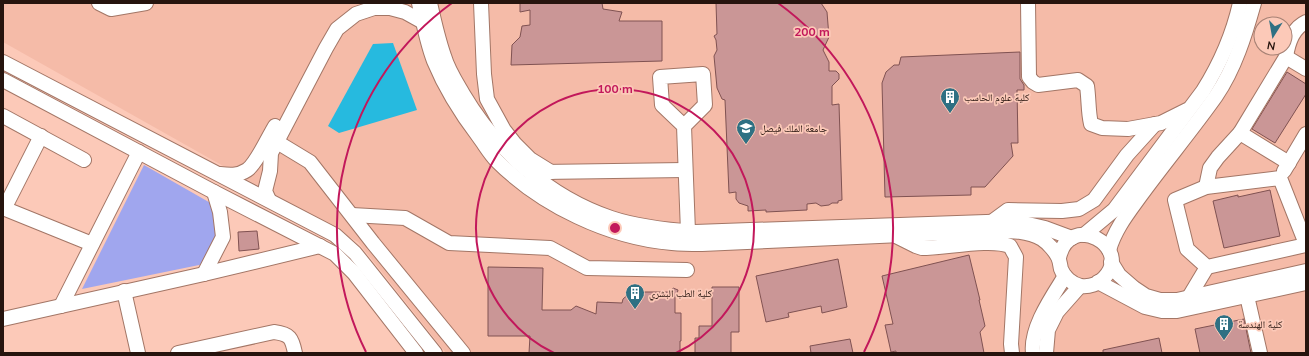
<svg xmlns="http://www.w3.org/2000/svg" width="1309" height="356" font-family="Mulish,'Noto Naskh Arabic',sans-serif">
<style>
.built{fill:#f5bba8;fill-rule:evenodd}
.green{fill:#a0a6ee}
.water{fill:#26badf}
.building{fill:#ca9696;stroke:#805252}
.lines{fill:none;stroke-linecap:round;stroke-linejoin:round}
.minor-casing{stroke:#a37666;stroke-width:16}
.minor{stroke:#fff;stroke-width:14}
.ring{fill:none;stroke:#c2185b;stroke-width:2}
.labels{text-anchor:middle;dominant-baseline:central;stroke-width:3.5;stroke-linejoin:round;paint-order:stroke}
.poi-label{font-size:10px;fill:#26140e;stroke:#fcc9b8;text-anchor:start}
.centre{fill:#c2185b;stroke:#fcc9b8;stroke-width:2}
.ring-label{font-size:12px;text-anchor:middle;font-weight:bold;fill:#c2185b;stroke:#fcc9b8;stroke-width:3.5;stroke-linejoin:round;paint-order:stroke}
</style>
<rect width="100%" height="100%" fill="#fcc9b8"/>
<path class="built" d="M3,3h1303v350h-860l-88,-111 -355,-200zM1261,24h24v24h-24z"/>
<polygon class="green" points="144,165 214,205 218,234 204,264 82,289"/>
<polygon class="water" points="393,43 417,110 339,133 328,126 373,44"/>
<g class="building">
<polygon points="520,3 602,3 603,9 622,12 619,21 662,21 662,61 511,65 512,45 520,37 522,26 530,25 530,10 520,12"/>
<polygon points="716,3 821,3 827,12 829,37 823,50 829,62 829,71 836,71 839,74 839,79 832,86 832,105 839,104 842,200 838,201 838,203 832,203 829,205 821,206 816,203 807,204 807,210 766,212 766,210 748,211 748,206 739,203 736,199 736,192 729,193 725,100 722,99 717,88 714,56 717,50 716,40 714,36 717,34"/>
<polygon points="1020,52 1020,79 1024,85 1024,90 1017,90 1018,143 1011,143 1013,156 985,187 971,187 971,195 885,197 882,83 886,72 894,65 899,65 901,57"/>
<polygon points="1287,72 1306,84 1306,94 1275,143 1252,129"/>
<polygon points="1270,190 1280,236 1224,248 1213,201 1238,195 1238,197"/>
<polygon points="257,231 259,249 239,251 238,232"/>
<polygon points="969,255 980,300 979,300 985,326 980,332 984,353 896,353 896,351 891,352 885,325 893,324 882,276"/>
<polygon points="838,259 847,307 822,313 821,306 788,313 789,317 766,322 756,276"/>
<polygon points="488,267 543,268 542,310 571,310 576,306 596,314 597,302 622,303 623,299 631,292 669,292 673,288 678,290 677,294 675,297 675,313 681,313 681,341 680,341 680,353 529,353 530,336 488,336"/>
<polygon points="712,287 739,287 739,332 731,332 731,353 695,353 695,338 699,338 699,326 712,326"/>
<polygon points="1244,319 1251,353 1200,353 1195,329"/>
<polygon points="1159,338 1162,353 1103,353 1103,350"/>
<polygon points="850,339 853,353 811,353 810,346"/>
</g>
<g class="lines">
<g class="minor-casing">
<g id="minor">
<polyline points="99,3 111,9 146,3"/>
<path d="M419,3c4,19 8,40 15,58 12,29 26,51 45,76 6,8 11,17 18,24 44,44 112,77 175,82 10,1 20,1 30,1l289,-13c18,0 35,-1 51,8 6,4 13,12 16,18 2,4 2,8 3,12 3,8 11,15 20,17 8,1 17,-2 23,-8 30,-31 -35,-68 -45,-20"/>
<path d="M430,3c4,18 8,36 14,53 4,14 12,26 19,38 33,56 86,103 148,124 27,9 56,12 84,14l320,-11 30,7 27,10"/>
<polyline points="481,3 484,74 487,99 504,130 515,144 530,159 551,172"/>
<path d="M1028,3l1,74 4,5 5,3 40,-5 9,6c2,14 1,25 4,38l11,4 26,1 33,-6 26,-13"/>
<polyline points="1286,57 1306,69"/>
<polyline points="3,62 335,235 355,253 435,353"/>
<polyline points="3,80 214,192 335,254 354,273 416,353"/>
<polyline points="3,116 84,160"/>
<polyline points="684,126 662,105 660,77 703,74 705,105 684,126 688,232"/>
<polyline points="277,142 310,162 373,243 463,353"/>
<path d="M1289,163l-49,-30 46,-76c2,-14 7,-29 20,-35"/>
<polyline points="1284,171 1306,134"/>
<polyline points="542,172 685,170"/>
<path d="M220,174c9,1 18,2 27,-4 9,-6 22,-34 28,-44"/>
<polyline points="1206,187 1210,168 1218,157 1240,133"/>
<polyline points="269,200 265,191 270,171 271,153 326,48 337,29 356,14 374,8 390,8 405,12 423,22"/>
<polyline points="3,208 92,244"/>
<polyline points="4,209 41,136"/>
<polyline points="352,215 405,218 449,243 550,248 587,268 687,270"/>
<polyline points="993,221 1008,210 1062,211 1079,209 1094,200 1127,155 1155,124"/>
<path d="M1084,235l30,-25 89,-119c17,-27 30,-57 37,-88"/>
<path d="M896,236l20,10 6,2c23,0 69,-10 88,-2l6,11 -5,87 1,9"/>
<polyline points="1306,244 1280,178 1206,187 1175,200 1187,249 1207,267 1306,245"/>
<path d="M1109,250c6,-21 19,-37 32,-55 24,-33 51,-65 75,-99 19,-28 29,-61 38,-93"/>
<polyline points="1111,262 1119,275 1134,288 1146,296 1160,300 1177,300 1306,271"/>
<polyline points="204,274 223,237 220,212 214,192"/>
<polyline points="1098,282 1145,307 1162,311 1177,311 1306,283"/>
<polyline points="124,291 138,353"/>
<polyline points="1247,296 1260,353"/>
<polyline points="1189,297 1207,267"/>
<polyline points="61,306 139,152"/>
<polyline points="3,319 204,274 320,246"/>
<path d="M178,353l96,-21c16,2 18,6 21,21"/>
<path d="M1033,353c-3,-25 19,-56 32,-77"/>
<polyline points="1046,353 1048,330 1057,312 1080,286"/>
</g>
</g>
<use href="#minor" class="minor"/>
</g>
<g class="ring">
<path d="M554 353A139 139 0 1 1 676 353"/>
<path d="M366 352A278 278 0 0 1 452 3M778 3A278 278 0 0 1 864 352"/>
</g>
<defs>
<g id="building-pin" transform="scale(1)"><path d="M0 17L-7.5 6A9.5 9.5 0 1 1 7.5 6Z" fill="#2f7083" stroke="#fcc9b8"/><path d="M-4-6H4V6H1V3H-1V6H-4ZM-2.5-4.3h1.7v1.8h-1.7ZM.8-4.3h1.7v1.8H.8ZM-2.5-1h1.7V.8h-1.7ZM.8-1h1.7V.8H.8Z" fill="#fff"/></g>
<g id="university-pin" transform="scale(1)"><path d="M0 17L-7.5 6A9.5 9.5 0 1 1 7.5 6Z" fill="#2f7083" stroke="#fcc9b8"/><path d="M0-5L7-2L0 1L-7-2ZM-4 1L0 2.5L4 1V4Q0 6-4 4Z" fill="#fff"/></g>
</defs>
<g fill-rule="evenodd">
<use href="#building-pin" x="950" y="97"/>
<use href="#university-pin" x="746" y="128"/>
<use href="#building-pin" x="635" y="293"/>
<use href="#building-pin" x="1224" y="324"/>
</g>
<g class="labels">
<g class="poi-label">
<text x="964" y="97">كلية علوم الحاسب</text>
<text x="760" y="128">جامعة الملك فيصل</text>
<text x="649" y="293">كلية الطب البشري</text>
<text x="1238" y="324">كلية الهندسة</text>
</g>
</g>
<circle cx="615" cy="228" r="6" class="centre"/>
<g class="ring-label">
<text x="812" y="36">200 m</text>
<text x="615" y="93">100 m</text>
</g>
<rect width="1309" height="356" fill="none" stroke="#26140e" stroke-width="8"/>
<g transform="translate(1273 36) rotate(191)"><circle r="19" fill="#fcc9b8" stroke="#a68174"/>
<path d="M0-3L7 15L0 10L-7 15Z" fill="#2f7083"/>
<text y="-6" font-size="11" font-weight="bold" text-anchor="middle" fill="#26140e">N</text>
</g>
</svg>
